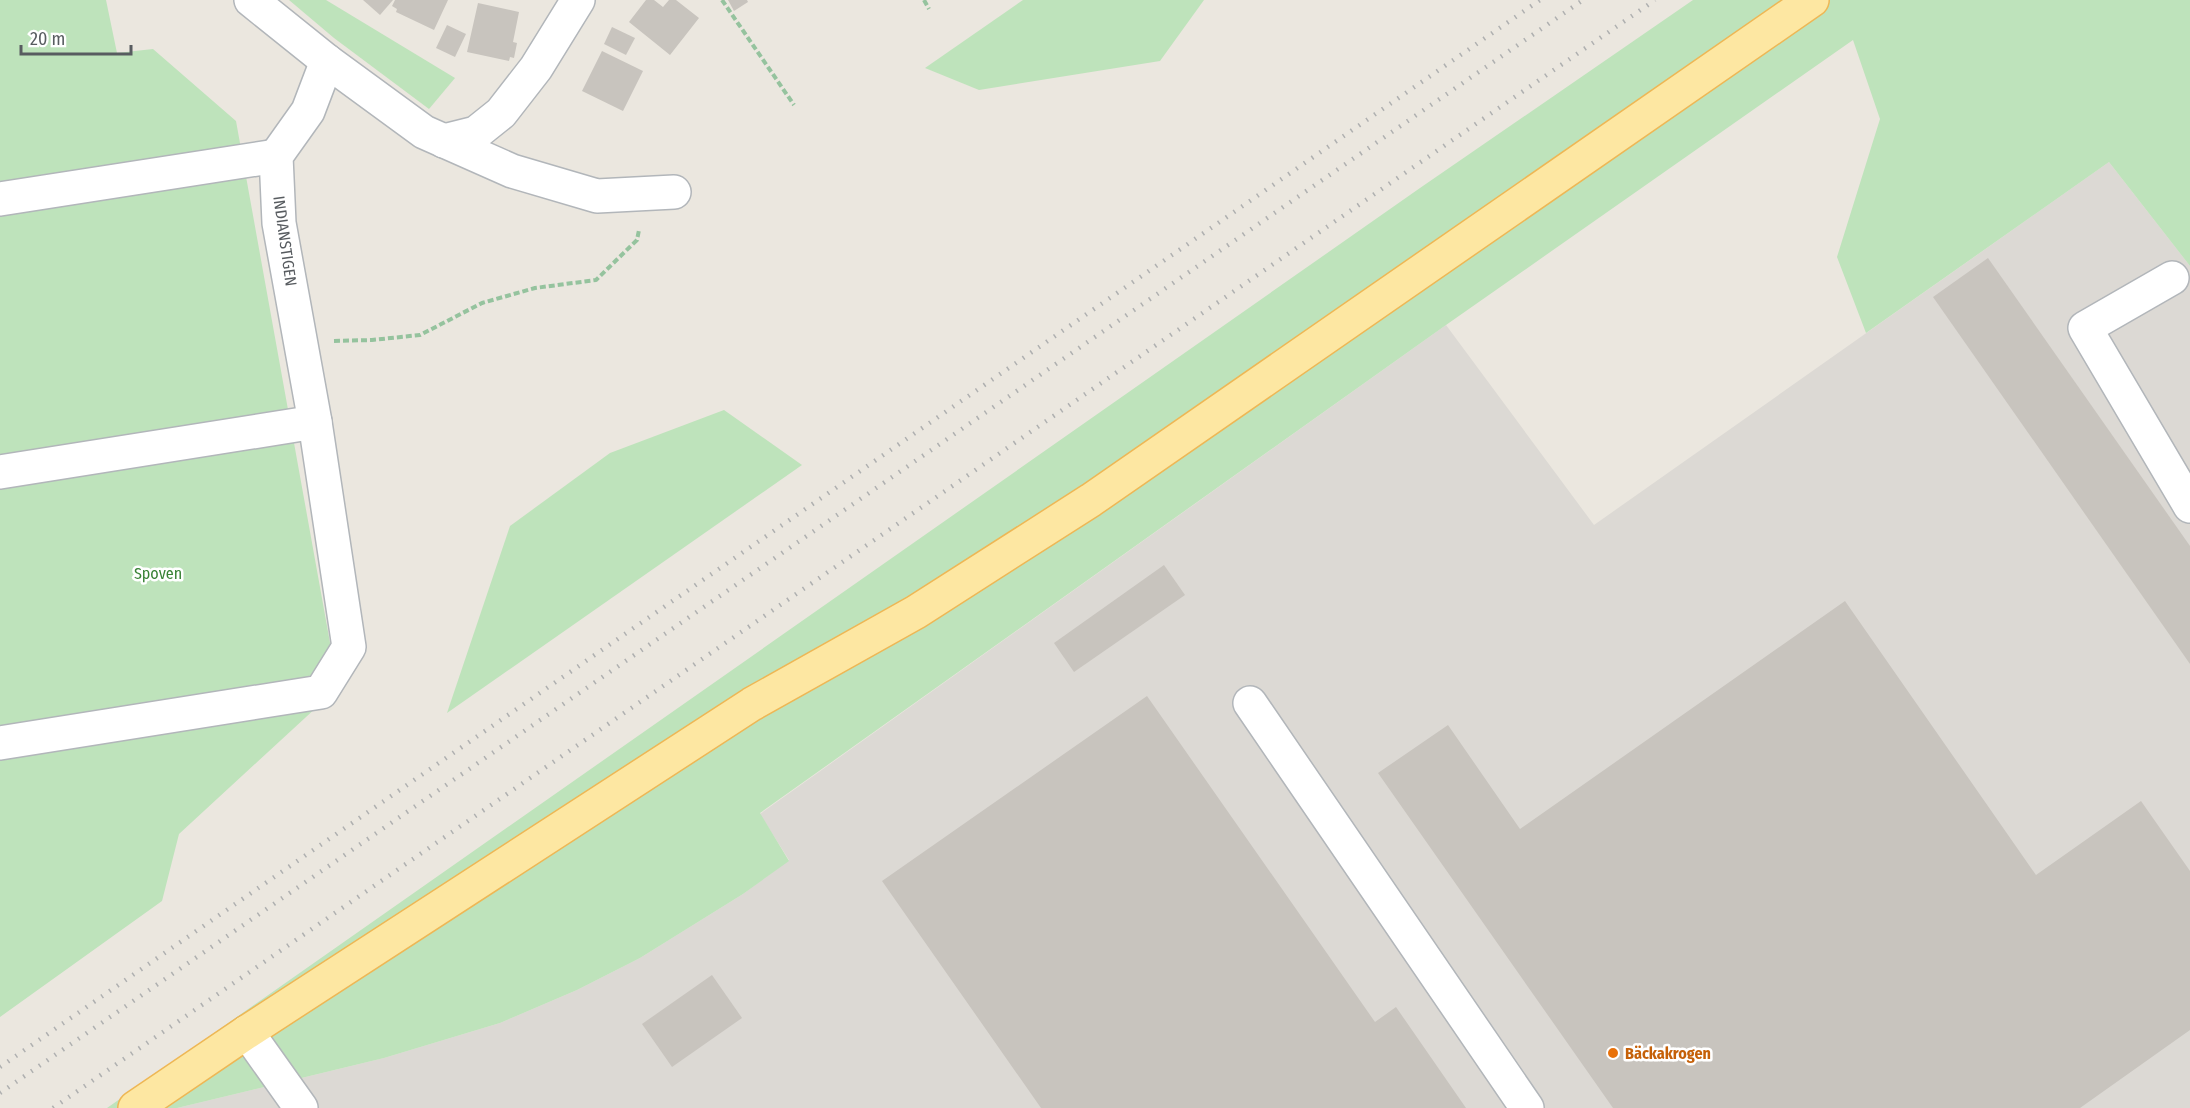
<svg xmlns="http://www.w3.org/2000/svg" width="2190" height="1108" font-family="'Fira Sans Condensed',sans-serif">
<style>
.industrial{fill:#dcd9d4}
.green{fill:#bee3bb}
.building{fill:#c8c4be}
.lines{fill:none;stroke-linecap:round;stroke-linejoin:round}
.minor-casing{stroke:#b2b6ba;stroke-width:36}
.major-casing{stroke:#eeb755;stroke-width:36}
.path{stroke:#95c39e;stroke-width:4;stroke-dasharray:6 3;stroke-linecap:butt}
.minor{stroke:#fff;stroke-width:33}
.major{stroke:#fde7a2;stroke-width:33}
.rail{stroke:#afb0b0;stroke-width:4.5;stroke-dasharray:1.5 8;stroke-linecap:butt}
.food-dot{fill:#e8710a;stroke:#fff;stroke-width:2}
.labels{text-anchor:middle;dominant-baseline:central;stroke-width:5;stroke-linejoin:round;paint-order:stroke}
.street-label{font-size:16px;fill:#585c60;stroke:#fff}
.park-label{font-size:16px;fill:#388235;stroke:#fff}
.food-label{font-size:16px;font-weight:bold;fill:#c56008;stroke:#fff;text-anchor:start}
</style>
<rect width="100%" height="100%" fill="#ebe7df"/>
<polygon class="industrial" points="2109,162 2190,266 2190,1108 177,1108 384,1058 500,1023 577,990 640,958 743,894 789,860 760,814 1446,325 1594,525"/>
<g class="green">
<polygon points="0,0 106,0 117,53 153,49 236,121 336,676 318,706 179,834 162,901 0,1017"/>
<polygon points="289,0 326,0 455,78 429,109 334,38"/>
<polygon points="1023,0 1204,0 1160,61 979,90 925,68"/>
<polygon points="1693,0 2190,0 2190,266 2109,162 1866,333 1837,257 1880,119 1853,40 1446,325 760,813 789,861 743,894 640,958 577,990 500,1023 384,1058 177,1108 107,1108 1420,188"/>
<polygon points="724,410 802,465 447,713 510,526 610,453"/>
</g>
<g class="building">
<polygon points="363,0 393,0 380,15"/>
<polygon points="395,0 448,0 434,30 396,12 397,9 392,6"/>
<polygon points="646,0 654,0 663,7 669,0 676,0 699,18 670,55 629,22"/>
<polygon points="728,0 747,0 748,2 734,11"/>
<polygon points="478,3 519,12 513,42 517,43 514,58 510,57 509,61 467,52"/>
<polygon points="447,25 466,34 455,57 436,48"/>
<polygon points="612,27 635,38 626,55 604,44"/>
<polygon points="602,51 643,71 623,111 582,91"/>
<polygon points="1988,258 2190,546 2190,664 1933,297"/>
<polygon points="1164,565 1185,595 1074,672 1054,643"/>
<polygon points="1845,601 2036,875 2141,801 2190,871 2190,1030 2080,1108 1613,1108 1378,773 1448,725 1520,829"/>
<polygon points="1147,696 1375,1022 1396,1007 1466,1108 1041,1108 882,881"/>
<polygon points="712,975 742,1018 672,1067 642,1024"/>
</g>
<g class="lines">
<g class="minor-casing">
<g id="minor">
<polyline points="251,0 327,61 424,132 512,171 597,196 674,192"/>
<polyline points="444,141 476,133 501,113 536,68 578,0"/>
<polyline points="0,199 276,156"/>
<polyline points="2172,278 2085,328 2190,506"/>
<polyline points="0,472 315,422"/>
<polyline points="1250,703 1527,1108"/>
<polyline points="0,743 321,692 349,647 315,422 279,223 276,156 308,111 327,61"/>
<polyline points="247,1032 301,1108"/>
</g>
</g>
<g class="major-casing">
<polyline id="major" points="135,1108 247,1032 752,704 916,612 1091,500 1812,0"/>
</g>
<g class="path">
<polyline points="722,0 794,105"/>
<polyline points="924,0 929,9"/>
<polyline points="334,341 372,340 420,335 482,303 535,288 596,280 637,240 639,230"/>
</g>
<use href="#minor" class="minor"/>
<use href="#major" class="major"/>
<g class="rail">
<polyline points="0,1067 1540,0"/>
<polyline points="0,1093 1583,0"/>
<polyline points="53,1108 1655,0"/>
</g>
</g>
<circle class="food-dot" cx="1613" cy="1053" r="6"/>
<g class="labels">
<g class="street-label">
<text transform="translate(285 241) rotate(82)">INDIANSTIGEN</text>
</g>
<g class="park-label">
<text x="158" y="573">Spoven</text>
</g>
<g class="food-label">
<text x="1625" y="1053">Bäckakrogen</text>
</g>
</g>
<path d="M21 45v9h110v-9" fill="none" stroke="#585c60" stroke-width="3"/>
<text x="30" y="45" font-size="18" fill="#585c60" stroke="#ffffff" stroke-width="4.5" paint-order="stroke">20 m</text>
</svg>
